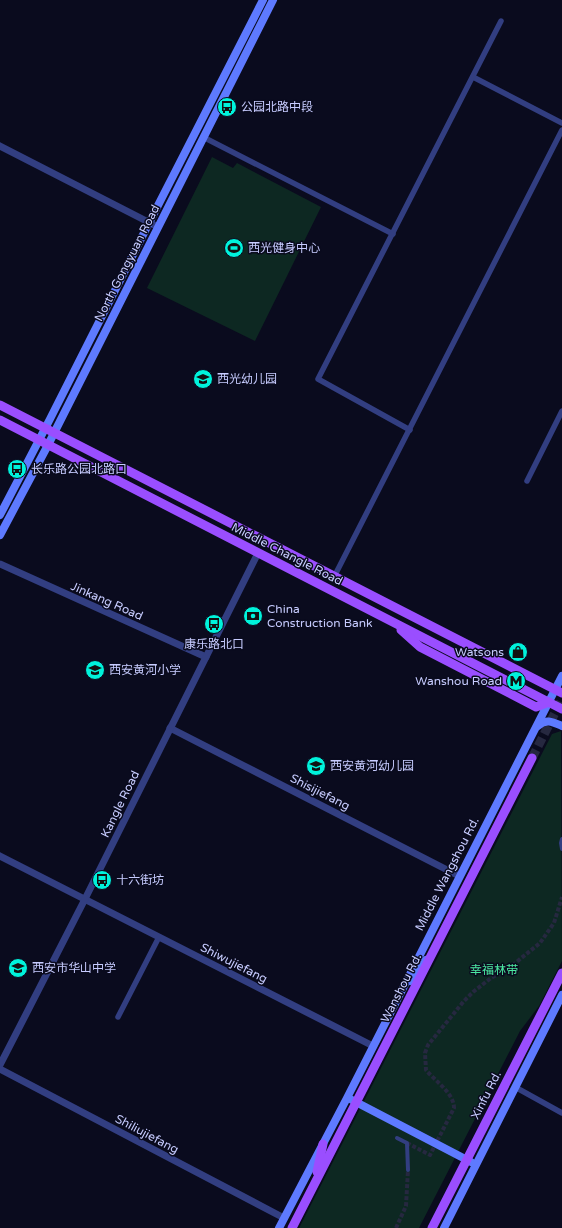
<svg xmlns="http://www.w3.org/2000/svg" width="562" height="1228" font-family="'Varela Round','Noto Sans SC',sans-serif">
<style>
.green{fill:#0d2822}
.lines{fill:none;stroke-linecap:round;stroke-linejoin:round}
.pedestrian-tunnel{stroke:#262840;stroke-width:4;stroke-dasharray:4 2;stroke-linecap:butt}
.primary-tunnel{stroke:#262840;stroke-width:9;stroke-dasharray:9 4.5;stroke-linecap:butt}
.pedestrian{stroke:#323e81;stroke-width:4}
.minor{stroke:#323e81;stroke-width:5.5}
.tertiary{stroke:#323e81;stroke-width:7}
.secondary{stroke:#5e7aff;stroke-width:8}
.primary{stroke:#9a4eff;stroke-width:9}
.labels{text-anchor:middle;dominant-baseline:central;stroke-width:3;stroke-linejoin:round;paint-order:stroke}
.poi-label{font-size:12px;fill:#c7ccff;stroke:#0a0b1e;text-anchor:start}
.street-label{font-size:12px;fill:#c7ccff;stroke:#0a0b1e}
.park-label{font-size:12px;fill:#4be7a1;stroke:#0a0b1e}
</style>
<rect width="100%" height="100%" fill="#0a0b1e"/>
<g class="green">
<polygon points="212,157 233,168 237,163 321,207 255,341 147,288"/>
<polygon points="561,731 562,961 539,1006 520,1031 419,1228 299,1228 552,734"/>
</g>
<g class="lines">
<g class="pedestrian-tunnel">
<path d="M407,1143l23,12 24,-47c0,-15 -19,-27 -28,-38l-1,-17 3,-8 36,-44 9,-9 18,-14 18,-10 31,-25 14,-20 8,-26"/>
<polyline points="396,1228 406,1206 408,1170"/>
</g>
<polyline class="primary-tunnel" points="532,758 562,699"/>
<g class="pedestrian">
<polyline points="562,839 561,843 562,849"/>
<polyline points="397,1138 407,1143 408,1170"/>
</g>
<g class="minor">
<polyline points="473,77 562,123"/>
<polyline points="203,137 393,234"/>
<polyline points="410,430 318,379 501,21"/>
<polyline points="527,481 562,411"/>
<polyline points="334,577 562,130"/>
<polyline points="118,1017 159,937"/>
<polyline points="515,1087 562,1113"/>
</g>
<g class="tertiary">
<polyline points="0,146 158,227"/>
<polyline points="0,564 206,657"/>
<polyline points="170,728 459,876"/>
<polyline points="0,856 373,1046"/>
<polyline points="0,1065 85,899 258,553"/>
<polyline points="0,1069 284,1218"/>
</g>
<g class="secondary">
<polyline points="0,515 50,419 149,223 263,0"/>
<polyline points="0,535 48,445 273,0"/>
<path d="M538,726c8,-8 15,-4 24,0"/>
<polyline points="410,981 426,960"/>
<polyline points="352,1100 471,1162"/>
<polyline points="279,1228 347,1098 562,676"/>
<polyline points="444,1228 562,995"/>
</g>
<g class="primary">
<polyline points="0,405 562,693"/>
<polyline points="0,420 562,709"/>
<polyline points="401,630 420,647 536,707 549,702"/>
<polyline points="317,1172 323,1144"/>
<polyline points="292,1228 532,758"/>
<polyline points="432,1228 562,973"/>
</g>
</g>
<defs>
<g id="bus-disc" transform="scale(1)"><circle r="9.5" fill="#00f2db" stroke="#0a0b1e"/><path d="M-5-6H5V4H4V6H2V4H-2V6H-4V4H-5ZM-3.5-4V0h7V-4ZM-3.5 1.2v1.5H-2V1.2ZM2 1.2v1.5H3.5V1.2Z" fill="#111"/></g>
<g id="stadium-disc" transform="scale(1)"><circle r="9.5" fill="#00f2db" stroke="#0a0b1e"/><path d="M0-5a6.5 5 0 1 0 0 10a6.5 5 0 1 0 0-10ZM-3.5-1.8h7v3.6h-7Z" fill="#111"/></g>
<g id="school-disc" transform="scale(1)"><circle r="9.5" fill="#00f2db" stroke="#0a0b1e"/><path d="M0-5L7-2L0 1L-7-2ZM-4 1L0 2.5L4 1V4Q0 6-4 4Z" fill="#111"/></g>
<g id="bank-disc" transform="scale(1)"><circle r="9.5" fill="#00f2db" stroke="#0a0b1e"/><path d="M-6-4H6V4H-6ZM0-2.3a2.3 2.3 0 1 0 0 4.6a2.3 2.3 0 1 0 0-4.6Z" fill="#111"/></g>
<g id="shop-disc" transform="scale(1)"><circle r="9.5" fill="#00f2db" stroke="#0a0b1e"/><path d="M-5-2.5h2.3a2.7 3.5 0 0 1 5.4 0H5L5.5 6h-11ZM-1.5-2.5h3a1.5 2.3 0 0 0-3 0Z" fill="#111"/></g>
<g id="metro-disc" transform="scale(1)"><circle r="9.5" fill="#00f2db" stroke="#0a0b1e"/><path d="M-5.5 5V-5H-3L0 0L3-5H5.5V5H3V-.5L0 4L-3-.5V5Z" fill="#111"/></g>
</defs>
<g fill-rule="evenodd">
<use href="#bus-disc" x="227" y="107"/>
<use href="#stadium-disc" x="234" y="248"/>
<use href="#school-disc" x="203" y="379"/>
<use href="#bus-disc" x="17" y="469"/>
<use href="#bank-disc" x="253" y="616"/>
<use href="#bus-disc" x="214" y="624"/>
<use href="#shop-disc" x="518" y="652"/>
<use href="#school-disc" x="95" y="670"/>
<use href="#metro-disc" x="516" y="681"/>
<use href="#school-disc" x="316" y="766"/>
<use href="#bus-disc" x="102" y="880"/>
<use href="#school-disc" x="18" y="968"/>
</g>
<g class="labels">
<g class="poi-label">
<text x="241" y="107">公园北路中段</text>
<text x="248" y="248">西光健身中心</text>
<text x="217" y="379">西光幼儿园</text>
<text x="31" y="469">长乐路公园北路口</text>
<text x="267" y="609">China<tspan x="267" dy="14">Construction Bank</tspan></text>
<text x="214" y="644" text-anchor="middle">康乐路北口</text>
<text x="504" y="652" text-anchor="end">Watsons</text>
<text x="109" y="670">西安黄河小学</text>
<text x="502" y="681" text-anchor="end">Wanshou Road</text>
<text x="330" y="766">西安黄河幼儿园</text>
<text x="116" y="880">十六街坊</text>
<text x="32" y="968">西安市华山中学</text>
</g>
<g class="street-label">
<text transform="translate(127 263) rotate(-63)">North Gongyuan Road</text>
<text transform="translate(287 554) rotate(27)">Middle Changle Road</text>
<text transform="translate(107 601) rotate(24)">Jinkang Road</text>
<text transform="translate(320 792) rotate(27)">Shisijiefang</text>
<text transform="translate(120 804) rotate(-64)">Kangle Road</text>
<text transform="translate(447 874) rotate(-63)">Middle Wangshou Rd.</text>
<text transform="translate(234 963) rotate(27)">Shiwujiefang</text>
<text transform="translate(401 988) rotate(-63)">Wanshou Rd.</text>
<text transform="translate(486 1095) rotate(-63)">Xinfu Rd.</text>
<text transform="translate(147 1134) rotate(28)">Shiliujiefang</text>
</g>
<g class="park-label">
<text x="494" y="970">幸福林带</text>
</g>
</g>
</svg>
